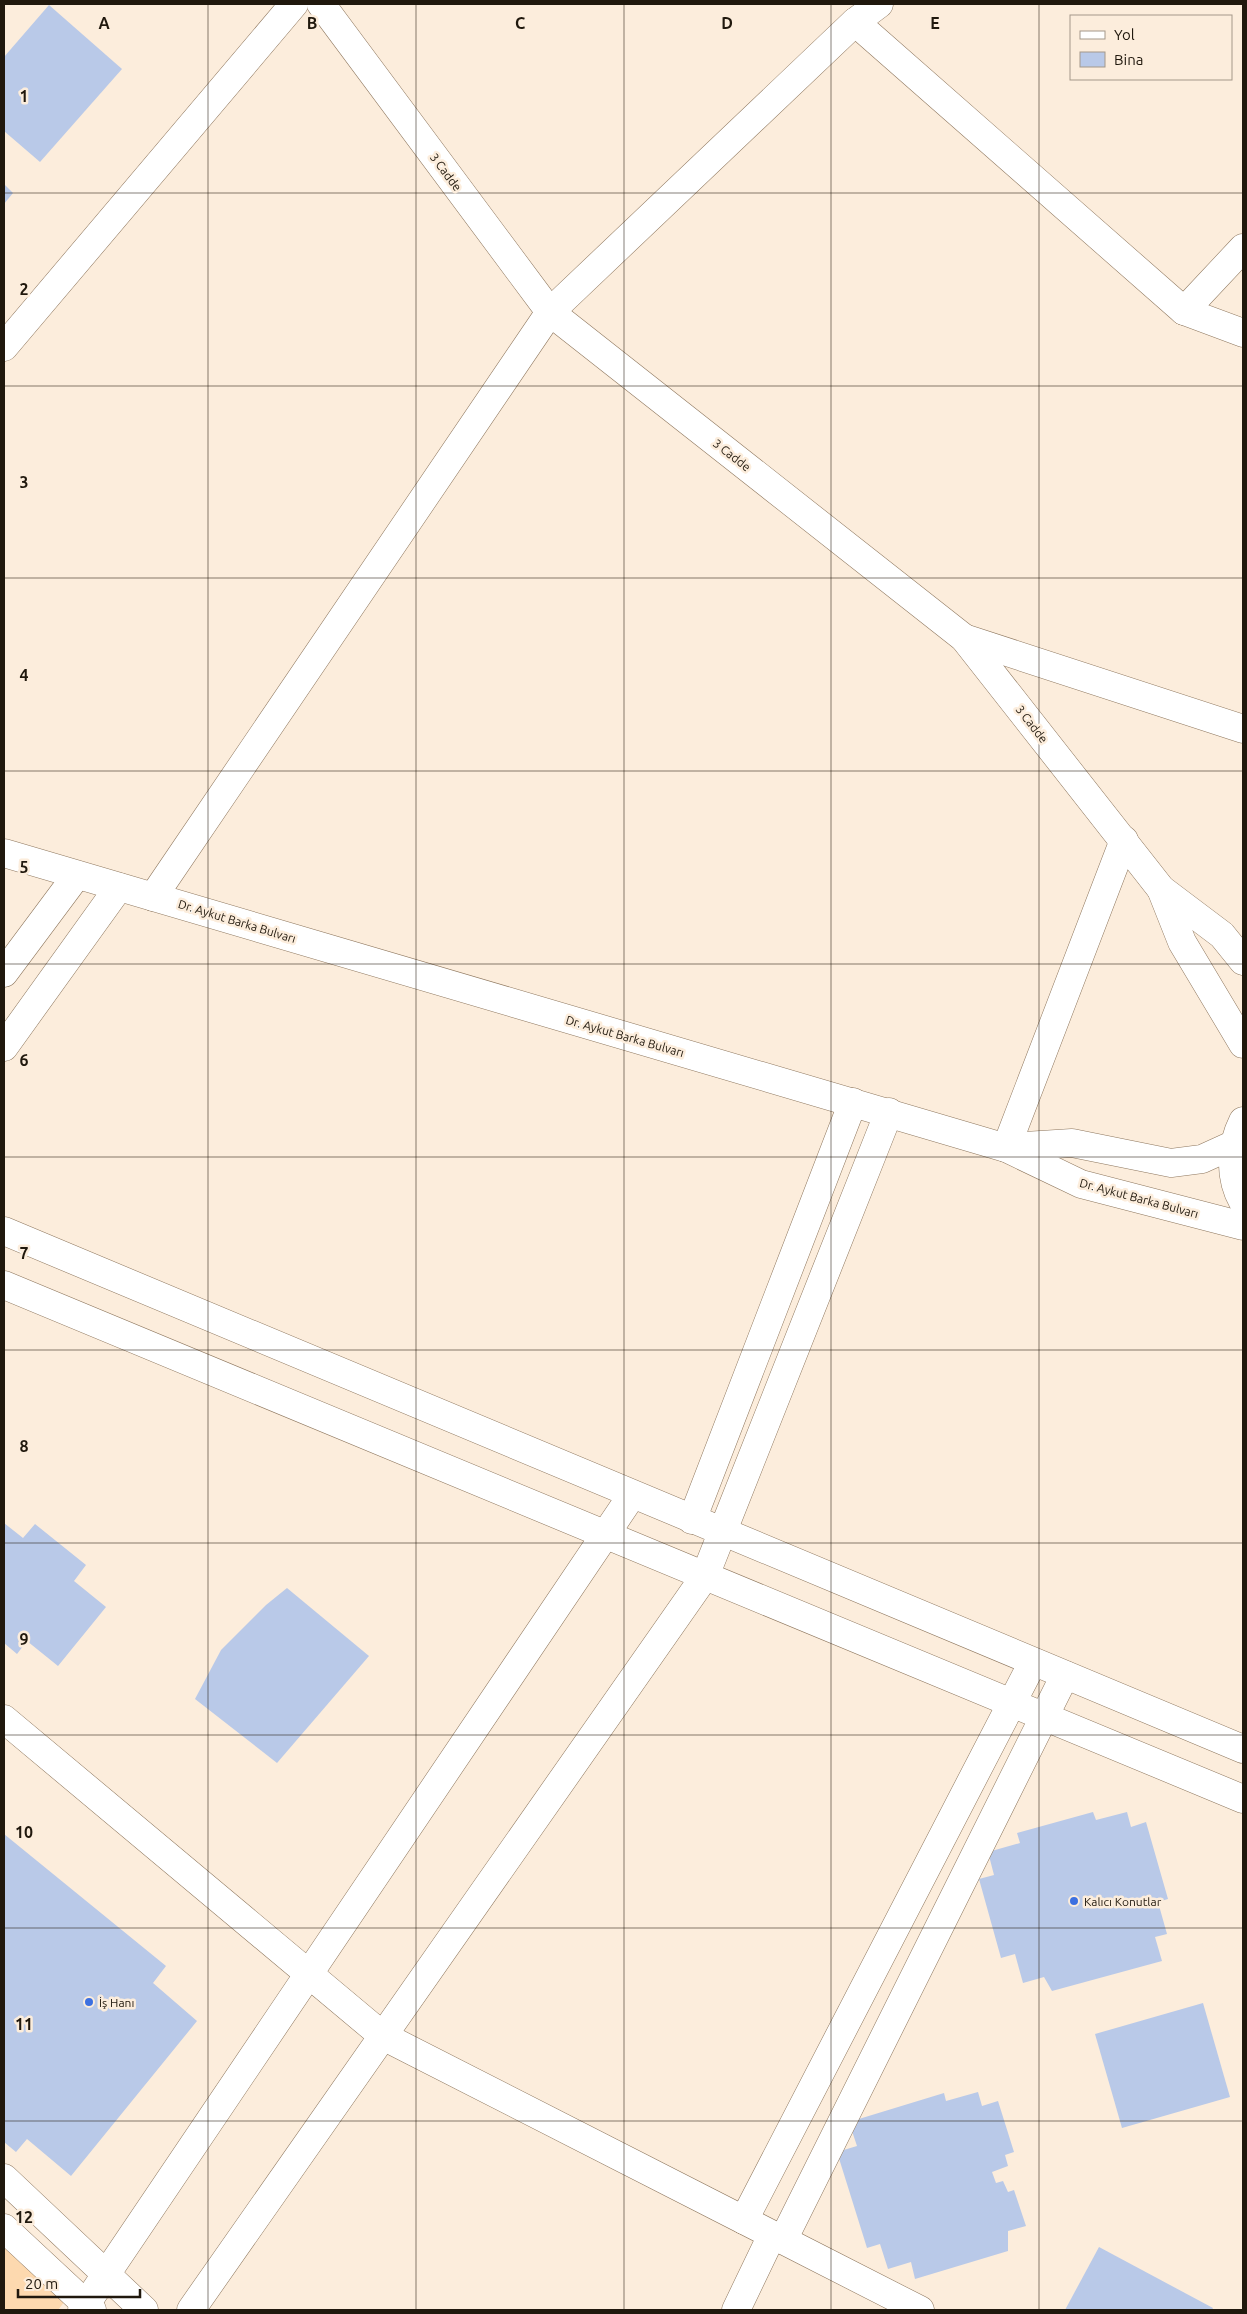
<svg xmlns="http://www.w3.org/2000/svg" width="1247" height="2314" font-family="Ubuntu,sans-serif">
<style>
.green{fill:#fdd9af}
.building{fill:#b9c9e8}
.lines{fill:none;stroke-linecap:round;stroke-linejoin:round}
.minor-casing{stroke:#8e775e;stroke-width:29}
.secondary-casing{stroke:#8e775e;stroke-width:29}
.minor{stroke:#fff;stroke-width:28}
.secondary{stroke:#fff;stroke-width:28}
.grid{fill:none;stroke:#20180d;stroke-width:1;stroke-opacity:0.55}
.poi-dot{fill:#3d70e0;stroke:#fceddc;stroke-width:2}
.labels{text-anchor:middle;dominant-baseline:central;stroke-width:5;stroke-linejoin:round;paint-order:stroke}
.street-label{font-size:12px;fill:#20180d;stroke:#fceddc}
.poi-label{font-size:12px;fill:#20180d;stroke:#fceddc;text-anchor:start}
.grid-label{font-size:16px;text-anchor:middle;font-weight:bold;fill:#20180d;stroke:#fceddc;stroke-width:5;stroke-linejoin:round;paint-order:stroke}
</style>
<rect width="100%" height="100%" fill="#fceddc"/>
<polygon class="green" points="4,2245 65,2301 58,2310 4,2310"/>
<g class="building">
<polygon points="49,5 122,69 40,162 4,131 4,57"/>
<polygon points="4,184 13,193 4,204"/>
<polygon points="4,1523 23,1538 35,1524 86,1565 74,1581 106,1607 58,1666 27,1641 17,1654 4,1643"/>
<polygon points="287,1588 369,1656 277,1763 195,1699 221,1650 266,1605"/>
<polygon points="1093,1812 1096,1820 1127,1812 1131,1827 1146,1822 1168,1899 1158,1902 1167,1934 1155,1937 1162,1961 1052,1991 1044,1977 1023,1983 1015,1954 1001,1958 979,1879 994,1875 988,1852 1020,1843 1017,1833"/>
<polygon points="4,1834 166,1966 153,1983 197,2021 71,2176 27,2139 16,2152 4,2142"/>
<polygon points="1203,2003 1230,2097 1122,2128 1095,2034"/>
<polygon points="978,2092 982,2106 998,2101 1014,2152 1005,2155 1008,2166 992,2172 996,2183 1003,2181 1008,2192 1014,2190 1026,2226 1008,2231 1008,2251 915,2279 911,2262 888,2269 880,2244 867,2248 837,2152 857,2146 849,2122 944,2093 946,2101"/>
<polygon points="1099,2247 1213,2308 1212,2310 1065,2310"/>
</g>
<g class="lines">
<g class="minor-casing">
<g id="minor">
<polyline points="855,22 1184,311 1243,333"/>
<polyline points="1184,311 1243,248"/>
<polyline points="4,347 294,4"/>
<polyline points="964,638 1243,729"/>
<polyline points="153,897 550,312 855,22 879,4"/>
<polyline points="4,973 77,875"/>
<polyline points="4,1047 119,887"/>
<polyline points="1006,1148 1124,840"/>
<polyline points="4,1231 1243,1749"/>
<polyline points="4,1285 1243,1799"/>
<polyline points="692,1520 853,1102"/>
<polyline points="4,1719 383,2036 920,2310"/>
<polyline points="4,2178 144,2310"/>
<polyline points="744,2220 1033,1662"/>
<polyline points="4,2228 92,2310"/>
<polyline points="783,2240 1065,1675"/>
<polyline points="82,2310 632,1495"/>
<polyline points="191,2310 705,1576 889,1112"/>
<polyline points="736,2310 772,2235"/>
</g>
</g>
<g class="secondary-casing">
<g id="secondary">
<polyline points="321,4 550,312 964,638 1161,889 1222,935 1243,961"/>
<polyline points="4,853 1006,1148 1081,1184 1243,1226"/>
<polyline points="1161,889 1182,942 1243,1044"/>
<path d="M1243,1121c-13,26 -14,56 0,81"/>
<polyline points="1008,1147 1072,1143 1171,1163 1202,1159 1235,1144"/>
</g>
</g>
<use href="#minor" class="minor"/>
<use href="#secondary" class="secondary"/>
</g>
<path class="grid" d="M208,4v2306M416,4v2306M624,4v2306M831,4v2306M1039,4v2306M4,193h1239M4,386h1239M4,578h1239M4,771h1239M4,964h1239M4,1157h1239M4,1350h1239M4,1543h1239M4,1735h1239M4,1928h1239M4,2121h1239"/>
<g class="poi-dot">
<circle cx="1074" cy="1901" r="5"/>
<circle cx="89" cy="2002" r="5"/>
</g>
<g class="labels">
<g class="street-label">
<text transform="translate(446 172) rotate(53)">3 Cadde</text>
<text transform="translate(732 455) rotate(38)">3 Cadde</text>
<text transform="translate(1032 724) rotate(52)">3 Cadde</text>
<text transform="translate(237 921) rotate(17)">Dr. Aykut Barka Bulvarı</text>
<text transform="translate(625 1036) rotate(16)">Dr. Aykut Barka Bulvarı</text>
<text transform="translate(1139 1198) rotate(15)">Dr. Aykut Barka Bulvarı</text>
</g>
<g class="poi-label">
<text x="1084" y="1901">Kalıcı Konutlar</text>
<text x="99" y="2002">İş Hanı</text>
</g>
</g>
<g class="grid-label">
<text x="104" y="29">A</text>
<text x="312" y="29">B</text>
<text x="520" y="29">C</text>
<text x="727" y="29">D</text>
<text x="935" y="29">E</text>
<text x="24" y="102">1</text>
<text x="24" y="295">2</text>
<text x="24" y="488">3</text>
<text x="24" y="681">4</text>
<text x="24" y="873">5</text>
<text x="24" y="1066">6</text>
<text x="24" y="1259">7</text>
<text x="24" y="1452">8</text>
<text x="24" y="1645">9</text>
<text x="24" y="1838">10</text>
<text x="24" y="2030">11</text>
<text x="24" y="2223">12</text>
</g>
<rect width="1247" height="2314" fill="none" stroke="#20180d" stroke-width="10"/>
<rect x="1070" y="15" width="162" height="65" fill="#fceddc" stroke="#a49889"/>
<rect x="1080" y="31" width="25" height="8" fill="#ffffff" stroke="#a49889"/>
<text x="1114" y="40" font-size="15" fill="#20180d">Yol</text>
<rect x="1080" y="52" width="25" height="15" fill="#b9c9e8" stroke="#a49889"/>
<text x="1114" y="65" font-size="15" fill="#20180d">Bina</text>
<path d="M18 2289v8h122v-8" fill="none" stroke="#20180d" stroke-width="2.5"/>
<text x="25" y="2289" font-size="15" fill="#20180d" stroke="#fceddc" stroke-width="4" paint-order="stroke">20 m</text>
</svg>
